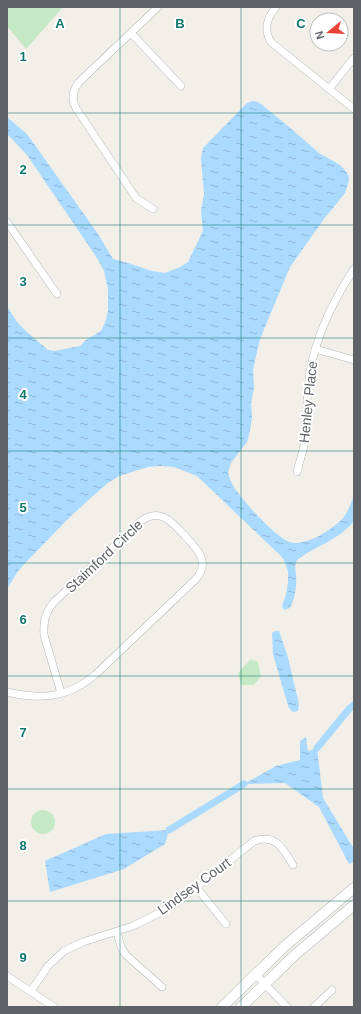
<svg xmlns="http://www.w3.org/2000/svg" width="361" height="1014" font-family="Arial,sans-serif">
<style>
.pitch{fill:#c5e8c5}
.water{fill:url(#water-ripples)}
.lines{fill:none;stroke-linecap:round;stroke-linejoin:round}
.canal{stroke:#aadaff;stroke-width:7}
.street-casing{stroke:#b5b8bc;stroke-width:8}
.secondary-casing{stroke:#b6babf;stroke-width:11}
.street{stroke:#fff;stroke-width:7}
.secondary{stroke:#fff;stroke-width:10}
.grid{fill:none;stroke:#0f766e;stroke-width:1;stroke-opacity:0.55}
.labels{text-anchor:middle;dominant-baseline:central;stroke-width:4;stroke-linejoin:round;paint-order:stroke}
.street-label{font-size:14px;fill:#5f6368;stroke:#fff}
.grid-label{font-size:13px;text-anchor:middle;font-weight:bold;fill:#0f766e;stroke:#fff;stroke-width:4;stroke-linejoin:round;paint-order:stroke}
</style>
<defs>
<pattern id="water-ripples" width="26" height="14" patternUnits="userSpaceOnUse"><rect width="26" height="14" fill="#aadaff"/><path d="M2 4q2-2 4 0t4 0M15 11q2-2 4 0t4 0" fill="none" stroke="#8eb4d2"/></pattern>
</defs>
<rect width="100%" height="100%" fill="#f1efe8"/>
<g class="pitch">
<polygon points="7,7 63,7 26,49 7,26"/>
<polygon points="251,659 258,662 261,676 254,685 241,685 238,673"/>
<circle cx="43" cy="822" r="12"/>
</g>
<g class="water">
<path d="M253,101l5,1 3,2 27,22 31,27 21,12 6,6 3,6v4l-4,12 -8,10 -13,16 -34,48 -30,72 -7,30 1,19 -3,15 1,14 -2,14 -3,11 -16,21 -3,9c1,5 3,10 6,15 7,12 43,52 56,55 15,5 42,-12 52,-23 6,-7 9,-15 12,-24v26c-15,19 -39,25 -57,39 -3,5 -1,10 -1,16 1,10 -1,22 -6,32l-6,2 -2,-4 4,-12 2,-11v-12l-5,-13 -86,-82 -23,-9 -13,-1 -13,1 -29,9 -11,7 -14,12 -24,22 -42,43 -10,11 -11,18v-283l10,16 10,10 21,18 6,1 26,-5 6,-6 15,-9 5,-11 2,-10v-21l-4,-18 -7,-13 -70,-103 -20,-21v-17l20,17 71,100 15,25 12,3 27,9 13,2 15,-6 8,-5 15,-31 -2,-20 3,-17 -3,-36 2,-10 44,-45z"/>
<polygon points="275,631 279,631 288,658 299,704 298,711 293,712 289,708 287,702 273,654 272,633"/>
<polygon points="306,737 308,751 317,748 323,798 354,849 354,862 349,864 319,807 285,783 244,784 276,766 300,760 300,741"/>
<polygon points="169,830 165,844 124,869 50,892 45,861 106,834"/>
</g>
<g class="lines">
<g class="canal">
<polyline points="317,748 349,709 354,705"/>
<polyline points="169,830 244,784"/>
</g>
<g class="street-casing">
<g id="street">
<path d="M276,7c-9,11 -13,22 -5,35l83,67"/>
<polyline points="131,33 181,86"/>
<polyline points="329,89 354,58"/>
<path d="M153,209l-17,-11 -60,-90c-5,-9 -4,-17 3,-26l79,-75"/>
<polyline points="7,222 57,294"/>
<polyline points="315,349 354,360"/>
<path d="M297,472c3,-12 7,-24 9,-36 2,-16 0,-33 2,-49 4,-43 22,-82 46,-118"/>
<path d="M7,692c33,8 61,6 88,-17l100,-95c16,-18 3,-30 -10,-44 -13,-14 -25,-29 -44,-15l-86,80c-9,9 -12,21 -11,34l17,58"/>
<polyline points="196,887 226,924"/>
<polyline points="117,932 121,947 126,955 162,987"/>
<polyline points="255,974 287,1007"/>
<polyline points="7,976 54,1007"/>
<path d="M31,991l17,-25 16,-15 19,-9 50,-16 32,-16 14,-9 75,-60c22,-8 29,8 39,24"/>
<polyline points="314,1007 332,990"/>
</g>
</g>
<g class="secondary-casing">
<g id="secondary">
<polyline points="222,1007 286,945 354,888"/>
<polyline points="241,1007 296,954 354,905"/>
</g>
</g>
<use href="#street" class="street"/>
<use href="#secondary" class="secondary"/>
</g>
<path class="grid" d="M120,7v1000M241,7v1000M7,113h347M7,225h347M7,338h347M7,451h347M7,563h347M7,676h347M7,789h347M7,901h347"/>
<g class="labels">
<g class="street-label">
<text transform="translate(308 402) rotate(-84)">Henley Place</text>
<text transform="translate(104 556) rotate(-43)">Staimford Circle</text>
<text transform="translate(194 886) rotate(-36)">Lindsey Court</text>
</g>
</g>
<g class="grid-label">
<text x="60" y="28">A</text>
<text x="180" y="28">B</text>
<text x="301" y="28">C</text>
<text x="23" y="61">1</text>
<text x="23" y="174">2</text>
<text x="23" y="286">3</text>
<text x="23" y="399">4</text>
<text x="23" y="512">5</text>
<text x="23" y="624">6</text>
<text x="23" y="737">7</text>
<text x="23" y="850">8</text>
<text x="23" y="962">9</text>
</g>
<rect width="361" height="1014" fill="none" stroke="#5f6368" stroke-width="16"/>
<g transform="translate(329 32) rotate(252)"><circle r="19" fill="#ffffff" stroke="#bfc1c3"/>
<path d="M0-3L7 15L0 10L-7 15Z" fill="#ea4335"/>
<text y="-6" font-size="11" font-weight="bold" text-anchor="middle" fill="#5f6368">N</text>
</g>
</svg>
